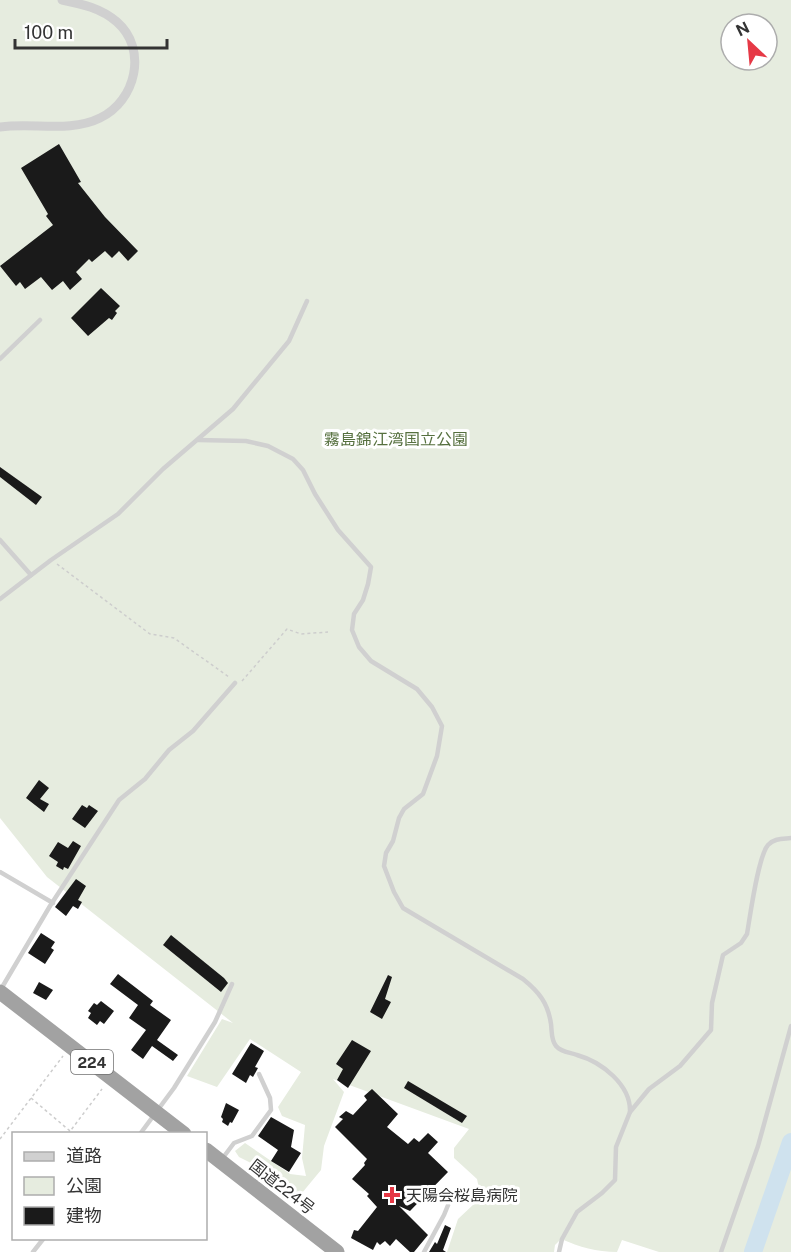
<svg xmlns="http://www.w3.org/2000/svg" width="791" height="1252" font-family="'Public Sans','Noto Sans JP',sans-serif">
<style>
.green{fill:#e6ecdf;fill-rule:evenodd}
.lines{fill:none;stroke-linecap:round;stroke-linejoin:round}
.river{stroke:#cfe2ee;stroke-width:18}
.building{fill:#1a1a1a}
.path{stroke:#cdcdcd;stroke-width:1.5;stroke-dasharray:3 3;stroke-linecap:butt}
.service{stroke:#d0d0d0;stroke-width:4.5}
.minor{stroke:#d0d0d0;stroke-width:9}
.trunk{stroke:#a2a2a2;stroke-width:15}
.poi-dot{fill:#e63946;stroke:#fff;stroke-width:2}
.labels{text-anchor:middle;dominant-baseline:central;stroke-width:6;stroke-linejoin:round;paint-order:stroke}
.shield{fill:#fff;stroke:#707070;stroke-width:1.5}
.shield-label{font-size:15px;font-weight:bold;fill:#333}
.park-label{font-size:16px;fill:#56703f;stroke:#fff}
.street-label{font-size:16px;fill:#333;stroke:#fff}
.poi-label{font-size:16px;fill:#333;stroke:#fff;text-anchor:start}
</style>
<rect width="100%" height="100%" fill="#fff"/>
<path class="green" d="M0,0h791v1252h-132l-37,-12 -5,12c-21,0 -37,-5 -56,-13l-6,6 -1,7h-107l11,-33 16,-15 6,-11 -3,-14 -23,-21v-10l15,-19 -136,-50 11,13 -20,54 -3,24 -24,29 -36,-31 -22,-11 -4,-6 10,-8 45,31 16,2 -4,-18 3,-33 -23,-9 -4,-9 23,-35 -51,-33 -33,48 -30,-11 35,-57 11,4 -186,-146 -47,-59zM731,24h36v36h-36z"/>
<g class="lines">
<polyline class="river" points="753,1252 791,1142"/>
</g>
<g class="building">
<polygon points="59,144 81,182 78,183 105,217 138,251 128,261 119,251 112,258 105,251 92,262 89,259 76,272 82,279 70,290 63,281 52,290 41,277 25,289 20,282 16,286 0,266 53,225 46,216 48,214 21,168"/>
<polygon points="101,288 120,306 115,311 117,313 112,320 109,318 88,336 71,318"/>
<polygon points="0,467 42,497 36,505 0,477"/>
<polygon points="39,780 49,788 40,799 49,804 44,812 26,798"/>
<polygon points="82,805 87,808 89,805 98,811 85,828 72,819"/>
<polygon points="73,841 81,846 68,869 64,867 63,870 56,866 58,862 49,856 58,842 68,848"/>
<polygon points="76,879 86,886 78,900 82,902 78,909 73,906 66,916 55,907"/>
<polygon points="41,933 55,942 51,948 54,950 45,964 28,953"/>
<polygon points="171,935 224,978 228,983 221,992 163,945"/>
<polygon points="118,974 153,1001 150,1005 171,1020 157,1040 178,1055 173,1061 152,1046 143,1059 131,1050 146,1030 129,1018 138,1005 110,984"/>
<polygon points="388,975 392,977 385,999 391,1002 382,1019 370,1012"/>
<polygon points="39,982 53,990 46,1000 33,993"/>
<polygon points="101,1001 114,1011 104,1024 100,1021 97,1025 88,1018 91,1013 88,1011 94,1003 97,1005"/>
<polygon points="352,1040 371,1051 348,1088 337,1080 343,1069 336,1064"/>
<polygon points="251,1043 264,1051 255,1067 258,1068 253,1077 250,1075 246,1083 232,1074"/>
<polygon points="408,1081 467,1116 462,1123 404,1088"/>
<polygon points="372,1089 398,1114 387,1127 408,1144 414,1138 419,1142 428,1133 438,1142 428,1153 448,1172 410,1211 399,1206 428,1235 414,1252 410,1252 396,1239 390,1246 385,1241 380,1245 377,1242 373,1250 351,1238 354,1230 358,1231 377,1207 367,1196 369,1194 352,1179 365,1165 364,1163 367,1159 335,1127 343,1119 339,1117 346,1111 353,1115 367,1100 364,1096"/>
<polygon points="226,1103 239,1110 232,1123 230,1122 228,1126 222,1122 223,1119 221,1117"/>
<polygon points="271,1117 294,1130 291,1147 301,1153 289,1172 271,1161 278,1150 258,1136"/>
<polygon points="445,1225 451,1228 443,1250 446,1252 429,1252 435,1242 437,1244"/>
</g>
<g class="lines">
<g class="path">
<polyline points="57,564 150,634 174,638 229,677"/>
<polyline points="242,681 287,629 301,634 328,632"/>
<polyline points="31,1098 70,1131"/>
<polyline points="68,1134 102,1089"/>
<polyline points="0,1139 63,1056"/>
</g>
<g class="service">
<polyline points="0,359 40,320"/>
<path d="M198,440l48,1 22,5 25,13 10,11 12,24 23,36 33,37 -3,17 -5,16 -9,14 -2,16 7,17 12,14 46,28 15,18 10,19 -5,30 -14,38 -19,15 -5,9 -6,23 -7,12 -2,13 10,26 9,16 120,71c16,13 25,24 28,45 1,8 0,16 5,22 6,7 14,6 21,9 25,7 54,30 53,57"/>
<polyline points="0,540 31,575"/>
<polyline points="0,599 51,560 118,514 163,469 233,409 289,341 307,301"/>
<polyline points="0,872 53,903"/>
<polyline points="1,989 50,906 119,800 145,779 169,750 193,731 235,683"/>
<polyline points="140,1134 174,1088 215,1022 232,984"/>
<polyline points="222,1159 234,1143 252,1136 271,1110 270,1098 259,1074"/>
<polyline points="33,1252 44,1238"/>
<polyline points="424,1252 444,1215 453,1193"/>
<path d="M559,1252l3,-13 15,-27 25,-19 13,-13 1,-33 14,-35 19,-23 31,-23 31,-36 1,-27 11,-48 18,-12 6,-9c3,-17 11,-78 21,-89 7,-7 14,-6 23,-7"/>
<polyline points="721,1252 758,1146 791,1026"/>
</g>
<path class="minor" d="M0,127c32,-5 70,6 100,-9 36,-17 48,-69 17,-96 -16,-14 -35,-18 -55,-22"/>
<g class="trunk">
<polyline points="0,992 184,1134"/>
<polyline points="206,1150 337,1252"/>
</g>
</g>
<path class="poi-dot" d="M389 1186h6v6h6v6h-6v6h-6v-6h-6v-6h6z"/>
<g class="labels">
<rect class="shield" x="71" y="1050" width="42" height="24" rx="4.5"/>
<g class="shield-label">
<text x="92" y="1062">224</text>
</g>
<g class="park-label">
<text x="396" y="439">霧島錦江湾国立公園</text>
</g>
<g class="street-label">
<text transform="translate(282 1187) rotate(38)">国道224号</text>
</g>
<g class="poi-label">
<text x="406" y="1195">天陽会桜島病院</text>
</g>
</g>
<rect x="12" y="1132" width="195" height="108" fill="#ffffff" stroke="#adadad" stroke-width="1.5"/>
<rect x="24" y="1152" width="30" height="9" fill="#d0d0d0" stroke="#adadad" stroke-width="1.5"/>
<text x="66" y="1162" font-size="18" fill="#333333">道路</text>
<rect x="24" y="1177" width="30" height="18" fill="#e6ecdf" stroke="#adadad" stroke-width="1.5"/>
<text x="66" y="1192" font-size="18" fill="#333333">公園</text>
<rect x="24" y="1207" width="30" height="18" fill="#1a1a1a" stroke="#adadad" stroke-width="1.5"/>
<text x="66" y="1222" font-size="18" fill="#333333">建物</text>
<g transform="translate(749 42) rotate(334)"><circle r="28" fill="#ffffff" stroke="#adadad" stroke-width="1.5"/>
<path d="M0-4.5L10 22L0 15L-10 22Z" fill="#e63946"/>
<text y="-9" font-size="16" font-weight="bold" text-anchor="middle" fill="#333333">N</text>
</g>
<path d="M15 39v9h152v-9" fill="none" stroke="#333333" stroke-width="3"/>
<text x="24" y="39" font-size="18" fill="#333333" stroke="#ffffff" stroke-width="4.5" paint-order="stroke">100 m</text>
</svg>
